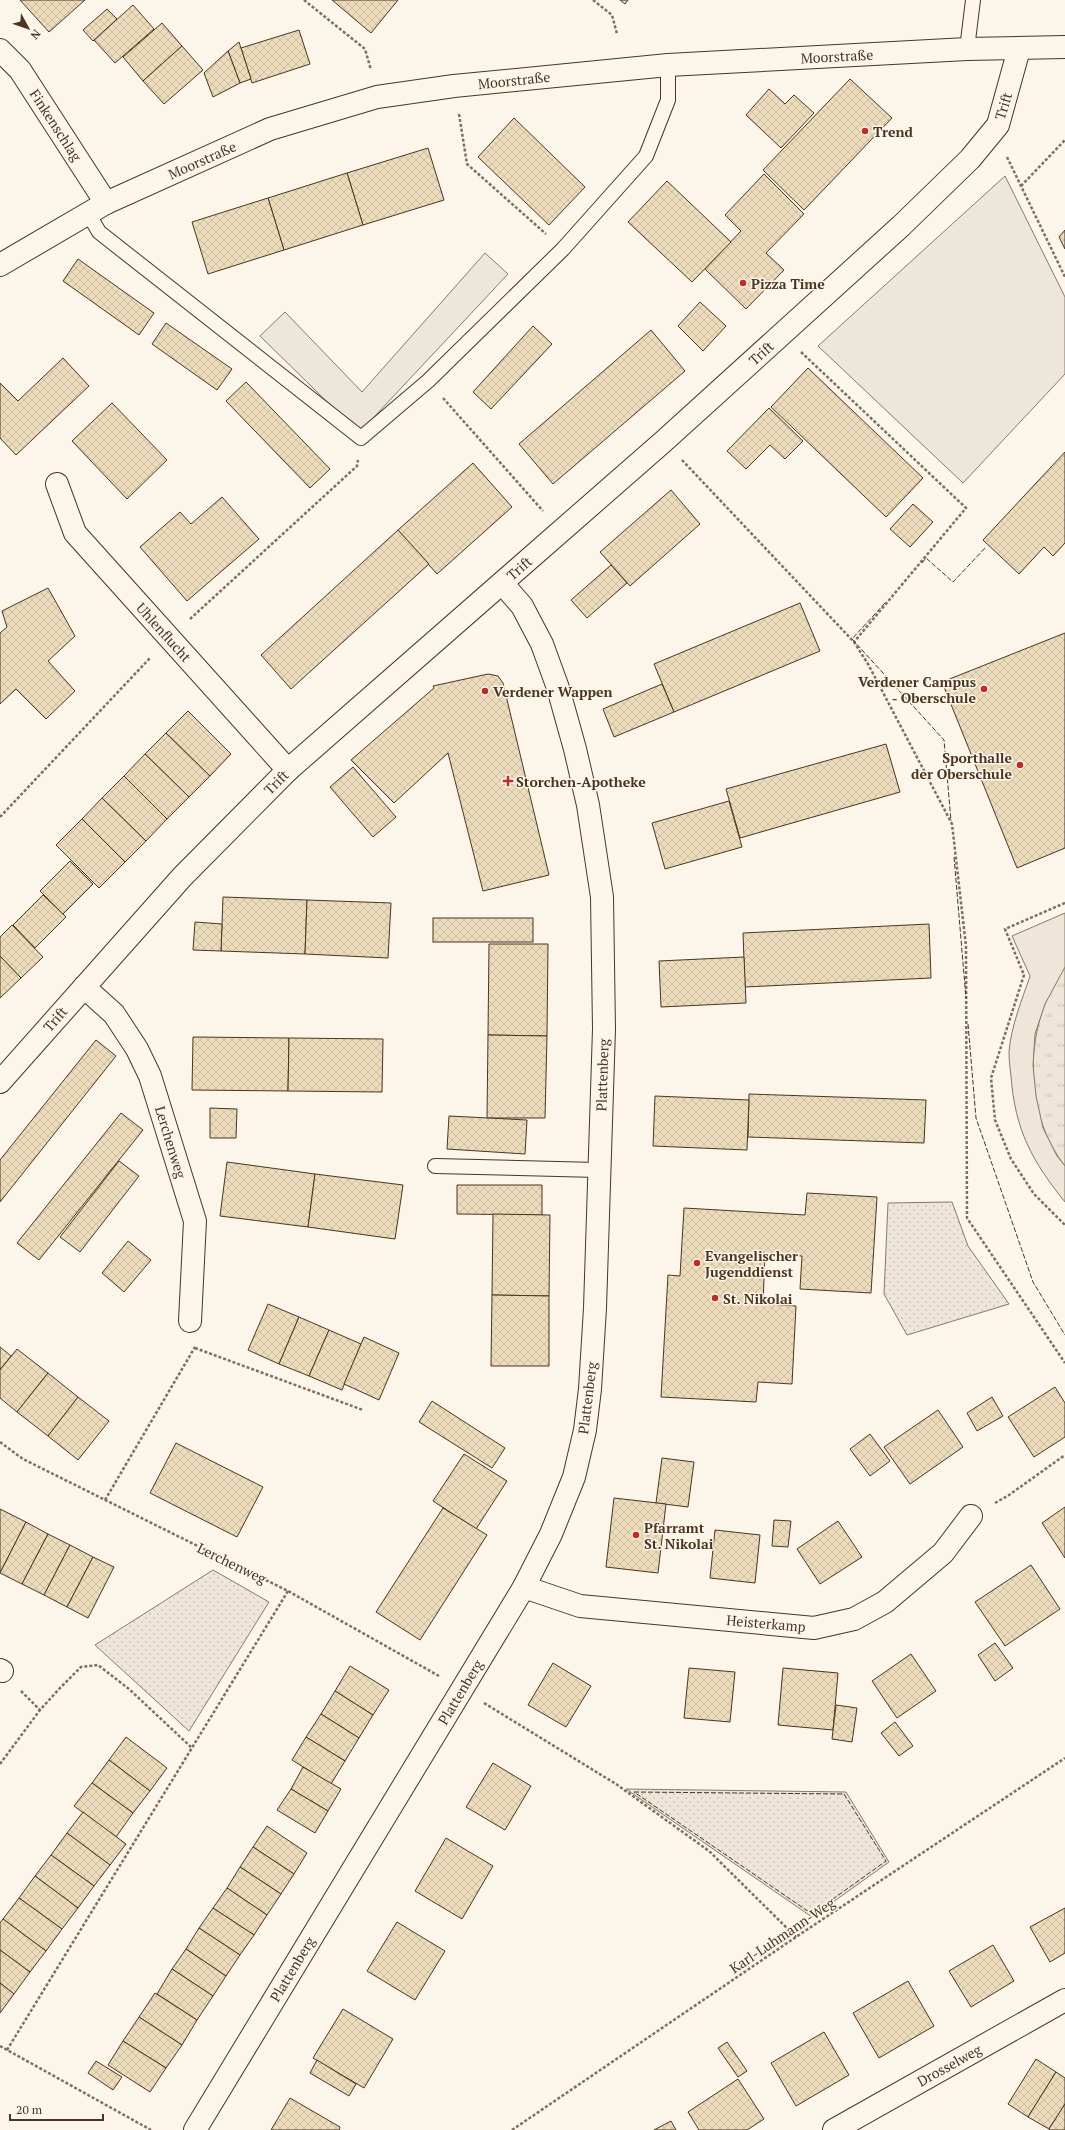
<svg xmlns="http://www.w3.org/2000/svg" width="1065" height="2130" font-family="'PT Serif',serif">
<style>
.grass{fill:url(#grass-tufts);stroke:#887966}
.park{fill:url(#park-dots);stroke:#887966}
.pitch{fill:#ede6d9;stroke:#887966}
.parking{fill:#ede7d9;stroke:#887966}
.building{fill:url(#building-cross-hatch);stroke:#4a3520}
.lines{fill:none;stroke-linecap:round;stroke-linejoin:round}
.service-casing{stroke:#4a3520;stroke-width:16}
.minor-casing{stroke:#4a3520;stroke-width:24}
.path{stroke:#7f6f5c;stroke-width:2.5;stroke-dasharray:3 2;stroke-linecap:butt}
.service{stroke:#fbf6e9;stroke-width:14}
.minor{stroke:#fbf6e9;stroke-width:22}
.fence{stroke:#4a3520;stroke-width:1;stroke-dasharray:5 2;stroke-linecap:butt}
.poi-dot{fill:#c62828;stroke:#fbf6e9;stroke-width:1.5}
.labels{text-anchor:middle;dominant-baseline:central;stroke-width:3;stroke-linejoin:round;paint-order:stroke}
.street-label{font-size:14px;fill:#4a3520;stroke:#fbf6e9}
.poi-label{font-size:14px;font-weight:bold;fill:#4a3520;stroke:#fbf6e9;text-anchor:start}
</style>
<defs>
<pattern id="grass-tufts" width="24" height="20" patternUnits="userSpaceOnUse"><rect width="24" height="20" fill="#ede6d9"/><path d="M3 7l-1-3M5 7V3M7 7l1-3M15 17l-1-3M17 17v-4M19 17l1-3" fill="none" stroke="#cdc6ba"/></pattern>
<pattern id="park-dots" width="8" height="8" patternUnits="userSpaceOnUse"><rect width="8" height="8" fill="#ede6d9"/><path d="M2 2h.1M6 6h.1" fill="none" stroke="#cdc6ba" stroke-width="1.8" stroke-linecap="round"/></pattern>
<pattern id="building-cross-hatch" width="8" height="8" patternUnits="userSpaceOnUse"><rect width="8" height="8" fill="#ecdcbc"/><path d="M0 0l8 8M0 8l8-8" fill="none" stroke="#ccbda1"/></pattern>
</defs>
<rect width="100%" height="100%" fill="#fbf6e9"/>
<path class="grass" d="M1065,967v199c-44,-56 -41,-143 0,-199z"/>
<g class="park">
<polygon points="952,1202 968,1246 1009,1304 907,1335 884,1294 888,1203"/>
<polygon points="213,1570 269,1602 189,1731 95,1645"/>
<polygon points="626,1789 846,1792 889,1862 812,1917"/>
</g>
<path class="pitch" d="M1065,913v54l-20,37 -10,30 -2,31 3,31 7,32 14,28 8,10v36c-33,-41 -50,-72 -54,-126 -1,-8 -2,-16 -2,-24 2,-26 13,-52 21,-76l-18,-40z"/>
<g class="parking">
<polygon points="1005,176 1065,297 1065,374 963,483 818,346"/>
<polygon points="485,253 508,274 359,433 260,336 285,312 362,392"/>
</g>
<g class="building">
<polygon points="20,0 85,0 49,32"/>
<polygon points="332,0 398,0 371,33"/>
<polygon points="620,0 628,0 625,4"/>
<polygon points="133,5 154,29 115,63 94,40"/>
<polygon points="107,9 117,19 93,41 83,30"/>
<polygon points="162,23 182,46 143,81 123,57"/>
<polygon points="299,30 310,64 252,83 241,48"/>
<polygon points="239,42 251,79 240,83 228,51"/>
<polygon points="182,46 203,70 164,104 143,81"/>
<polygon points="228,51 240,83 213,97 204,73"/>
<polygon points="850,79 892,118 804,210 763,170"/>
<polygon points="769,89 785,104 794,95 814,113 781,148 746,115"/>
<polygon points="514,118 585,187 549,225 478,157"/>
<polygon points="428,148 444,200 363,225 347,173"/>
<polygon points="347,173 363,225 284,250 268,198"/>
<polygon points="764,174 804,214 766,253 784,270 746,309 705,269 741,231 725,215"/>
<polygon points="667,181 731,242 692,282 628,222"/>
<polygon points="268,198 284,250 208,274 192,222"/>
<polygon points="1065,230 1065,249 1059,237"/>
<polygon points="78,259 154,313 139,335 63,281"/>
<polygon points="700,302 726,326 703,351 678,326"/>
<polygon points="166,323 232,369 217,390 152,344"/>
<polygon points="533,326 552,344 491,409 473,392"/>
<polygon points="651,330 685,371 553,484 519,444"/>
<polygon points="63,358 89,386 16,455 0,438 0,383 18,401"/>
<polygon points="808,368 923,478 886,517 771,407"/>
<polygon points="246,382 330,469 310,488 226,401"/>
<polygon points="112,403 167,460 127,499 72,441"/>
<polygon points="769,408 803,441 785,459 770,445 746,469 727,451"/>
<polygon points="1065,452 1065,543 1053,556 1044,547 1019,574 983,540"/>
<polygon points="473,463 512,507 437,574 398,530"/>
<polygon points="671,490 700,524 630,586 600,552"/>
<polygon points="222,497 259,539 187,601 140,547 180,512 191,524"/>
<polygon points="913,504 933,522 910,547 890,529"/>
<polygon points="398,530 429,564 291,689 261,655"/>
<polygon points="611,565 627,583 587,618 571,600"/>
<polygon points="48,588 75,636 48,661 75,691 46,719 16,689 0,704 0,633 7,627 2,611"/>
<polygon points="800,603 820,651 674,712 654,664"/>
<polygon points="1065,633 1065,848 1017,868 942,682"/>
<polygon points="488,674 498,676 503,683 549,875 483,891 448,753 394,803 351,760 434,688 433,686"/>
<polygon points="662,684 674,712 614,737 603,709"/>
<polygon points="188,711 231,754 210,776 166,733"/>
<polygon points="166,733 210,776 189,797 145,754"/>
<polygon points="886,744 900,792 740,838 726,789"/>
<polygon points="145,754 189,797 167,819 124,776"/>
<polygon points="353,767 396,817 373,837 330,787"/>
<polygon points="124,776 167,819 146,841 102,798"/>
<polygon points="102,798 146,841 125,862 82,819"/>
<polygon points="729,801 742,847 665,869 652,823"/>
<polygon points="82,819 125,862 99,888 56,845"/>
<polygon points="70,861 93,884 63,914 40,891"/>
<polygon points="43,895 66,917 35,948 13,925"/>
<polygon points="223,897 307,900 305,954 221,951"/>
<polygon points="307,900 391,903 388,958 305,954"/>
<rect x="433" y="918" width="100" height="24"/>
<polygon points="195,922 222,924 221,951 193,950"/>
<polygon points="929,924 931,978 745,987 743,933"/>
<polygon points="12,925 43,957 21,978 0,956 0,937"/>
<polygon points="489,944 548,944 547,1036 488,1035"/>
<polygon points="0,956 21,978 0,998"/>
<polygon points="744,957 746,1003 661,1007 659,961"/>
<polygon points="488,1035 547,1036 545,1118 487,1118"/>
<polygon points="193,1037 289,1038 288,1091 192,1090"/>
<polygon points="289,1038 383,1039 382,1092 288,1091"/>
<polygon points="96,1040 116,1056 0,1202 0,1160"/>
<polygon points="749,1094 926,1100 924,1143 748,1137"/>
<polygon points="655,1096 749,1100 747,1150 653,1146"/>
<polygon points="210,1108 237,1109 236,1138 210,1138"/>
<polygon points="121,1113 143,1130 39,1260 17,1243"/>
<polygon points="449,1116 527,1120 525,1154 447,1149"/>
<polygon points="119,1161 139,1176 80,1252 60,1237"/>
<polygon points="227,1162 315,1174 308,1227 220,1216"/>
<polygon points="315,1174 403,1185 395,1239 308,1227"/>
<polygon points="457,1185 542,1185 542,1215 457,1214"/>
<polygon points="807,1193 877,1197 871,1293 800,1289 802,1256 765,1254 763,1304 796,1306 792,1384 758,1382 756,1402 661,1397 668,1275 680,1276 684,1208 805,1215"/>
<polygon points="493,1214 550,1215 549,1296 492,1295"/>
<polygon points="128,1241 151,1260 124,1292 102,1273"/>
<polygon points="492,1295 549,1296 549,1366 491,1366"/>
<polygon points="268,1304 299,1317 279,1364 248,1350"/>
<polygon points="299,1317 329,1330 309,1376 279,1364"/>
<polygon points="329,1330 361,1344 342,1390 309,1376"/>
<polygon points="364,1337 399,1353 379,1400 344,1384"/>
<polygon points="0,1347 11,1356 0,1370"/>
<polygon points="17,1349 48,1373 17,1412 0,1398 0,1370"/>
<polygon points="48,1373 78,1397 48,1436 17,1412"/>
<polygon points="1055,1387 1065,1403 1065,1437 1034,1457 1008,1417"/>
<polygon points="78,1397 109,1421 78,1460 48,1436"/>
<polygon points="992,1397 1003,1416 977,1431 967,1413"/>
<polygon points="432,1401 505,1448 492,1468 419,1422"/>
<polygon points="938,1410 963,1447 910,1484 884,1447"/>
<polygon points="870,1434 890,1461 870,1476 850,1449"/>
<polygon points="176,1443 263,1487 237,1537 150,1493"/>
<polygon points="464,1454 507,1481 476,1529 433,1501"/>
<polygon points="662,1458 694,1462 688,1507 656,1503"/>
<polygon points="614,1498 666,1504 658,1573 606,1567"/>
<polygon points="1065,1507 1065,1558 1042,1523"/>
<polygon points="443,1508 487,1535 420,1640 376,1612"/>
<polygon points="0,1509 26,1522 0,1573"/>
<polygon points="774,1520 791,1521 788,1547 772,1546"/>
<polygon points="838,1521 862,1557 820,1584 797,1549"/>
<polygon points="26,1522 48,1534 22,1584 0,1573"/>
<polygon points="715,1530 760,1535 755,1583 710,1578"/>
<polygon points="48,1534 70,1545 44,1595 22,1584"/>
<polygon points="70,1545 93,1557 67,1607 44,1595"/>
<polygon points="93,1557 114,1567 88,1618 67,1607"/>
<polygon points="1031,1565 1060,1609 1005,1646 975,1602"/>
<polygon points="995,1643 1013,1668 995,1681 978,1655"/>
<polygon points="911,1654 936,1691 897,1718 872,1681"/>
<polygon points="553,1663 591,1686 566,1727 528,1705"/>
<polygon points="350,1666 389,1690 373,1715 335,1691"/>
<polygon points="689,1668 735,1672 730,1722 684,1718"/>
<polygon points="783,1668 838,1673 833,1730 778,1725"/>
<polygon points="335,1691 373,1715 359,1738 321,1714"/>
<polygon points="836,1705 857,1708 852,1742 832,1739"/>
<polygon points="321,1714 359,1738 345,1761 306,1737"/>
<polygon points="895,1722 913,1746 899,1756 881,1733"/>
<polygon points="126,1737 167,1768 150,1791 109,1760"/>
<polygon points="306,1737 345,1761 331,1784 292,1760"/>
<polygon points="109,1760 150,1791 133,1813 92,1783"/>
<polygon points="493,1763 531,1786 505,1830 466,1807"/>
<polygon points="303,1767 341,1789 328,1811 291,1789"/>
<polygon points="92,1783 133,1813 116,1837 74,1806"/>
<polygon points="291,1789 328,1811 315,1833 277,1810"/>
<polygon points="83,1812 126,1844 110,1865 67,1833"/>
<polygon points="267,1826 307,1853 294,1874 253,1847"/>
<polygon points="67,1833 110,1865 94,1886 51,1855"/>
<polygon points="446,1838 493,1866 462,1919 415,1891"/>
<polygon points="253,1847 294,1874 281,1894 240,1867"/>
<polygon points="51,1855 94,1886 78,1908 35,1876"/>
<polygon points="240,1867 281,1894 267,1915 227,1888"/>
<polygon points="35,1876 78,1908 62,1929 19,1898"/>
<polygon points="227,1888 267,1915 254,1935 213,1908"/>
<polygon points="19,1898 62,1929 46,1951 3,1919"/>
<polygon points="213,1908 254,1935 240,1955 199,1928"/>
<polygon points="1065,1908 1065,1953 1050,1962 1030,1927"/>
<polygon points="3,1919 46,1951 30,1972 0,1950 0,1923"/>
<polygon points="397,1922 445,1951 415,2000 367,1971"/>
<polygon points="199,1928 240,1955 226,1976 186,1949"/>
<polygon points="993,1945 1014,1981 971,2007 949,1971"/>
<polygon points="186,1949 226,1976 213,1996 172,1969"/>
<polygon points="0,1950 30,1972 14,1994 0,1983"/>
<polygon points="172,1969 213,1996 197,2020 157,1994"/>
<polygon points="908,1981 934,2026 879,2058 853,2013"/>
<polygon points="0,1983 14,1994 0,2013"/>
<polygon points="155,1993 197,2020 182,2045 139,2017"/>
<polygon points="343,2009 393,2039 364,2088 313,2058"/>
<polygon points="139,2017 182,2045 166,2068 123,2041"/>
<polygon points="824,2032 849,2075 796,2106 771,2063"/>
<polygon points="123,2041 166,2068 150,2092 108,2065"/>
<polygon points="727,2042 747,2071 738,2077 718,2048"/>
<polygon points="1036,2059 1056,2072 1028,2117 1008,2104"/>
<polygon points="317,2060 356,2084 349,2096 310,2073"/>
<polygon points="96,2061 122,2077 113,2090 88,2073"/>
<polygon points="1056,2072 1065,2078 1065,2104 1049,2129 1028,2117"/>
<polygon points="738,2079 764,2119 747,2130 699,2130 688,2112"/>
<polygon points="290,2098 340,2127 339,2130 271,2130"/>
<polygon points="1065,2104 1065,2130 1050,2130 1049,2129"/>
<polygon points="671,2121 676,2130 654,2130"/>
</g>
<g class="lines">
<g class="service-casing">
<g id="service">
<polyline points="967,49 973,0"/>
<polyline points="88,213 99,232 361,438 428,381 563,249 646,156 668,100 668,65"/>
<polyline points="435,1166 598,1170"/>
</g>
</g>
<g class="minor-casing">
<g id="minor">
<polyline points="0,50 20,70 106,203"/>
<polyline points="0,265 106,203 270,129 377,97 454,86 668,65 967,49 1065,47"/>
<polyline points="57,484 75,533 288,770"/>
<polyline points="84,987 114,1014 137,1049 150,1076 195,1221 190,1321"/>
<polyline points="0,1082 182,877 288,770 664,441 901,226 970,159 998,125 1019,49"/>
<polyline points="524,1587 580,1606 814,1628 854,1619 885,1602 943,1553 971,1516"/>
<polyline points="0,1670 2,1671"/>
<polyline points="195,2130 524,1587 551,1534 574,1477 585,1430 590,1389 595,1308 604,1029 602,897 588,805 575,749 558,688 542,644 522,606 502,583"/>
<polyline points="834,2130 1065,2000"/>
</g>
</g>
<g class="path">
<polyline points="304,0 365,49 371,70"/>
<polyline points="593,0 612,15 617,34"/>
<polyline points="459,114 467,164 546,234"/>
<polyline points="1007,157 1065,277"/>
<polyline points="1021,186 1065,140"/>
<polyline points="801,352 966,508 854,642"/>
<polyline points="443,398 543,511"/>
<polyline points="682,460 854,642 868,664 952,824 966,946 967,1218 1065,1363"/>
<polyline points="190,619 357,466 358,460"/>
<polyline points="0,817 150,658"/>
<polyline points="1065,903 1005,929 1024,975 991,1078 995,1120 1011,1159 1034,1194 1065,1225"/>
<polyline points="195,1348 363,1410"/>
<polyline points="0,1442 23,1459 288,1591 439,1676"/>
<polyline points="105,1500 195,1347"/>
<polyline points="995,1503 1009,1495 1065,1455"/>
<polyline points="21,1691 40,1710"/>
<polyline points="484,1703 616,1784 709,1851 796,1937"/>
<polyline points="0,1764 40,1710 60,1688 81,1667 98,1665 129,1689 191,1747"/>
<polyline points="0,2046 151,2130"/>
<polyline points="7,2050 288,1591"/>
<polyline points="512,2130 796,1937 1065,1758"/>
</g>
<use href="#service" class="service"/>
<use href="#minor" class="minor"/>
<g class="fence">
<polyline points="922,563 926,558 953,582 986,547"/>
<polyline points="885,603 852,639 944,740 951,821"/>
<polyline points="954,857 966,998"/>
<polyline points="968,1024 976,1118 1033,1282 1065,1335"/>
<polygon points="634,1792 844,1794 886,1861 812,1914"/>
</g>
</g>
<g class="poi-dot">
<circle cx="865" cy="131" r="4"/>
<circle cx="743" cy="283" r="4"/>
<circle cx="984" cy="689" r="4"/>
<circle cx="485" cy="691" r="4"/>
<circle cx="1020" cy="765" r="4"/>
<path d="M506 775h4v4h4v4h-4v4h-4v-4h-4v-4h4z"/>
<circle cx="697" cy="1263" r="4"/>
<circle cx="715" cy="1298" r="4"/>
<circle cx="636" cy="1535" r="4"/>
</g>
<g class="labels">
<g class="street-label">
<text transform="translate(837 56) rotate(-3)">Moorstraße</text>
<text transform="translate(514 80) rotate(-6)">Moorstraße</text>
<text transform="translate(1003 106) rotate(-73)">Trift</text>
<text transform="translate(56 125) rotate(57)">Finkenschlag</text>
<text transform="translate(202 160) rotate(-24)">Moorstraße</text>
<text transform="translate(761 353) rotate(-42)">Trift</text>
<text transform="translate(519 568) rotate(-41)">Trift</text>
<text transform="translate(164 632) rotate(48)">Uhlenflucht</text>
<text transform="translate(276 782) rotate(-45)">Trift</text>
<text transform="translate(55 1019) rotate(-49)">Trift</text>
<text transform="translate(602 1075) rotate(-88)">Plattenberg</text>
<text transform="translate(171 1142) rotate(73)">Lerchenweg</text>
<text transform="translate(587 1398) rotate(-83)">Plattenberg</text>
<text transform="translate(232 1563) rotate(26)">Lerchenweg</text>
<text transform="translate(766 1623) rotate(5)">Heisterkamp</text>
<text transform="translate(460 1692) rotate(-59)">Plattenberg</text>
<text transform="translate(782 1935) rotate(-34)">Karl-Luhmann-Weg</text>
<text transform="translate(292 1969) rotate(-59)">Plattenberg</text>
<text transform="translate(949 2065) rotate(-29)">Drosselweg</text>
</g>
<g class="poi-label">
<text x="873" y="131">Trend</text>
<text x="751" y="283">Pizza Time</text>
<text x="976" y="681" text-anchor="end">Verdener Campus<tspan x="976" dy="16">- Oberschule</tspan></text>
<text x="493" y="691">Verdener Wappen</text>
<text x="1012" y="757" text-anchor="end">Sporthalle<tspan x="1012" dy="16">der Oberschule</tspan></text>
<text x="516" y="781">Storchen-Apotheke</text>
<text x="705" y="1255">Evangelischer<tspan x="705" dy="16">Jugenddienst</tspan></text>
<text x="723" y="1298">St. Nikolai</text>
<text x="644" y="1527">Pfarramt<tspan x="644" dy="16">St. Nikolai</tspan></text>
</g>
</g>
<g transform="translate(28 28) rotate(130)" stroke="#fbf6e9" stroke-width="3" paint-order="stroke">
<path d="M0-3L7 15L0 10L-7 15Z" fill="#4a3520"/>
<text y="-6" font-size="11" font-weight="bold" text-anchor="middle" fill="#4a3520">N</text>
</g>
<path d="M10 2114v6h93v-6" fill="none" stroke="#4a3520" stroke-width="2"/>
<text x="16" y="2114" font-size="12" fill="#4a3520" stroke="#fbf6e9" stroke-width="3" paint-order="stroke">20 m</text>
</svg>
